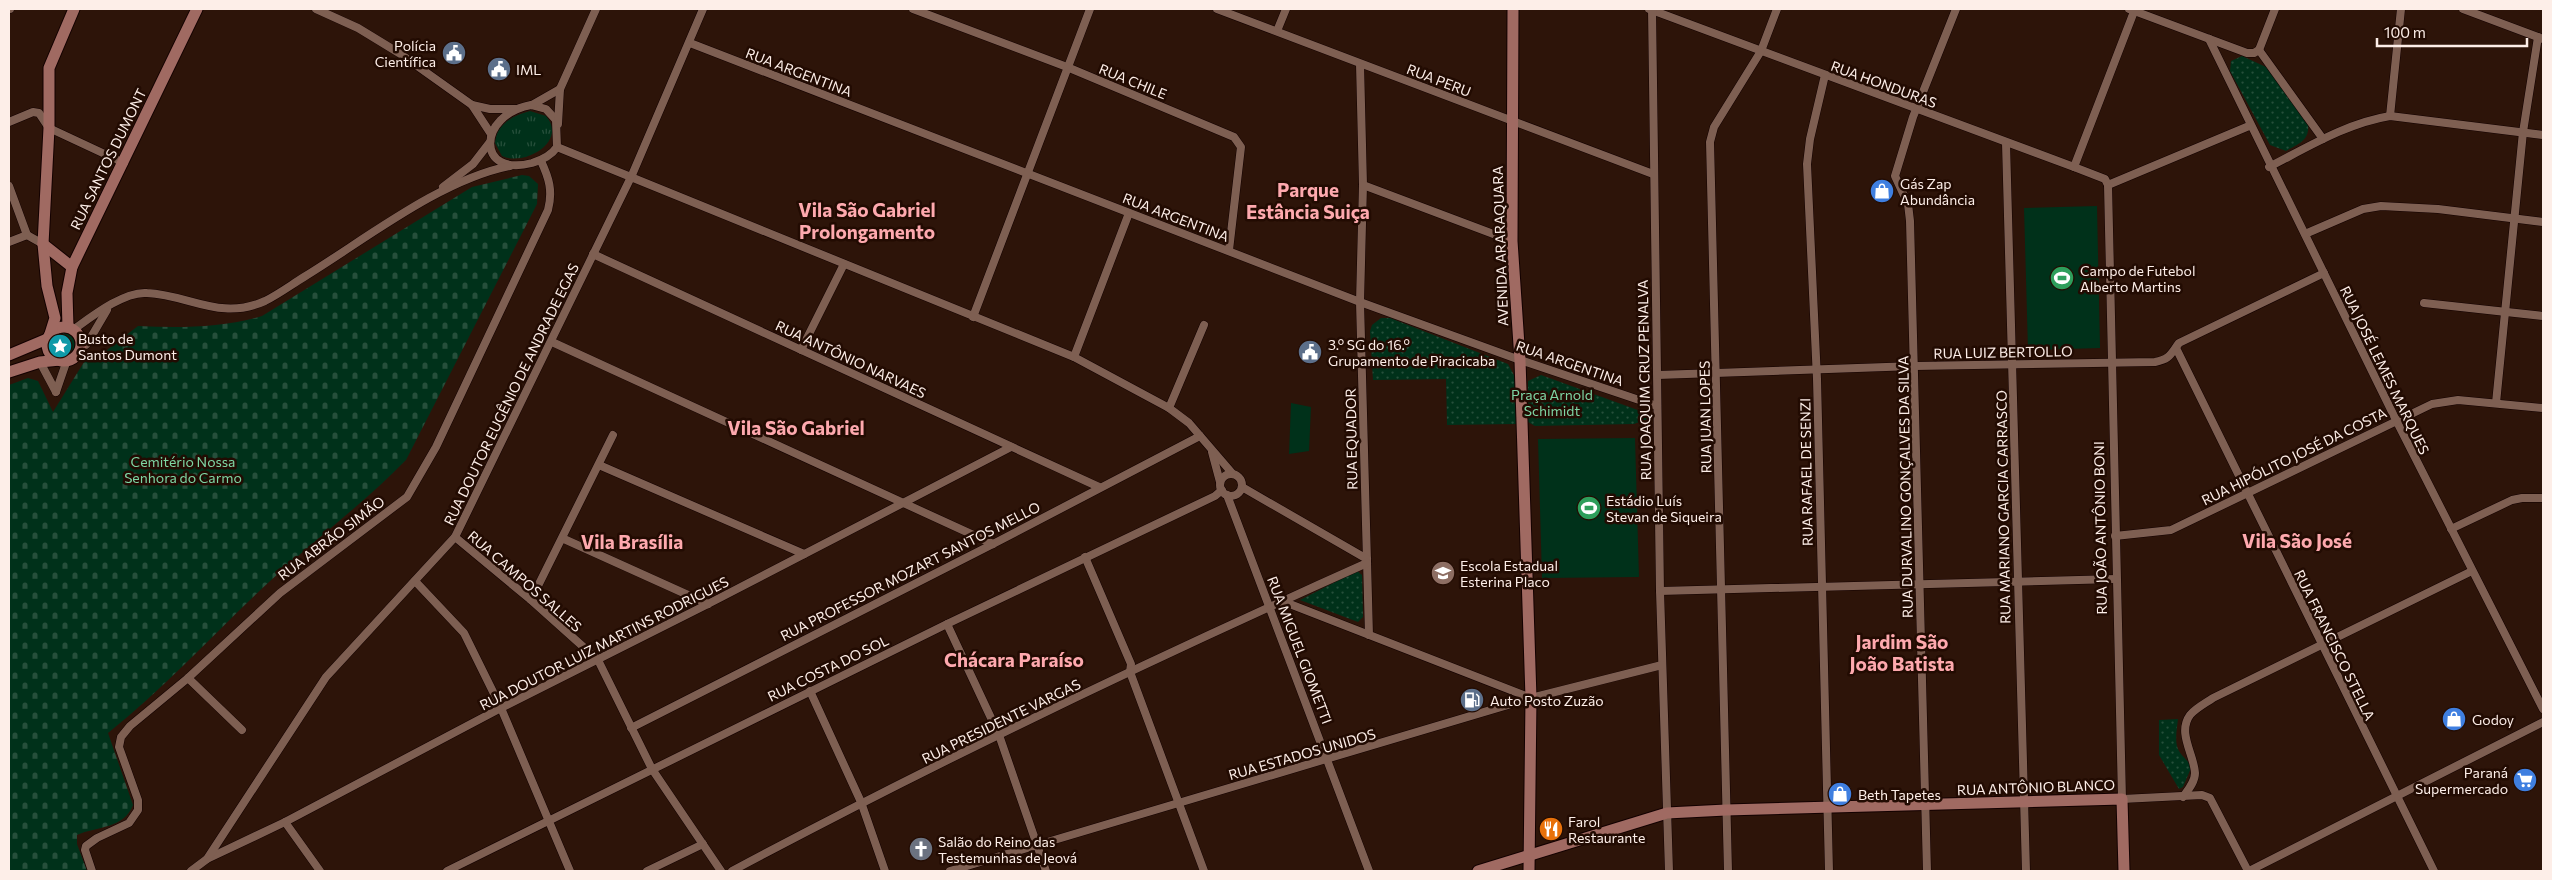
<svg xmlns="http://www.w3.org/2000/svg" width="2552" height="880" font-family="Commissioner,sans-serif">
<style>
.grass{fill:url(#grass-tufts)}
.cemetery{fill:url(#cemetery-stones)}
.park{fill:url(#park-dots)}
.pitch{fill:#00311a}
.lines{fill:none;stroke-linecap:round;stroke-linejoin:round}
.street-casing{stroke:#130100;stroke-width:9}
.secondary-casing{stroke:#130100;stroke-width:13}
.street{stroke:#7e5f52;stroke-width:8}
.secondary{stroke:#a06a62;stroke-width:11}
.labels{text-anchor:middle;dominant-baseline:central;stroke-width:5;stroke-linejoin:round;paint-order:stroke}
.poi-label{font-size:14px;fill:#fdeee8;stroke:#220b02;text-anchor:start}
.street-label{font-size:14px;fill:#fdeee8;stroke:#220b02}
.park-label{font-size:14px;fill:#7ed6a4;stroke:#220b02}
.district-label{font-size:19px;font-weight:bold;fill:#fea9ae;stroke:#220b02}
</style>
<defs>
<pattern id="grass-tufts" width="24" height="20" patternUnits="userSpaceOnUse" patternTransform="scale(1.25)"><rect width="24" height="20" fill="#00311a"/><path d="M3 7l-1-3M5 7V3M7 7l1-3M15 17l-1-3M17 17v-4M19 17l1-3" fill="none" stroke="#264f3b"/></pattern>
<pattern id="cemetery-stones" width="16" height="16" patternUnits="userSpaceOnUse" patternTransform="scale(1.25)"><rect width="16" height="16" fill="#00311a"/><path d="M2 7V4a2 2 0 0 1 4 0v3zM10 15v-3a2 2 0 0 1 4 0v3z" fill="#264f3b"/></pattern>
<pattern id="park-dots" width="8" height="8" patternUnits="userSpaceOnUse" patternTransform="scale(1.25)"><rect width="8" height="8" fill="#00311a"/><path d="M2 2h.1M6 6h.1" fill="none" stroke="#264f3b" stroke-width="1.8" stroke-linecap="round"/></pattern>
</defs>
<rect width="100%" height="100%" fill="#2d1409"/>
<g class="grass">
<path d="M530,111l16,5c22,25 -21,51 -44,40l-7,-13c1,-19 19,-28 35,-32z"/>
<circle cx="66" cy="342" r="11"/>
</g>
<path class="cemetery" d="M522,175l7,1 9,8 -1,20 -131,256c-43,44 -92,80 -137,122 -54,50 -103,105 -161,151l25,72c-9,24 -36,21 -56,30v9l10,27h-78v-486l19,-7 10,3 15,31 36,-58 18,-4 31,-24c42,2 83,2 124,-10l210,-129z"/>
<g class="park">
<path d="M2242,56l24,11 6,6 36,51c2,16 -9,20 -22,27l-16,-6 -40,-74 1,-10z"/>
<polygon points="1381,318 1390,318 1508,364 1515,377 1516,424 1447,425 1446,379 1373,380 1370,331 1372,325"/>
<polygon points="1541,375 1646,413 1650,418 1634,424 1535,426 1528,422 1528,381"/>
<polygon points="1357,571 1362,575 1363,617 1358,622 1300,600"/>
<path d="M2178,719c-1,9 -4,24 1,32 4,7 9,8 12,17l-8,19 -4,2 -20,-34v-35z"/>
</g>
<g class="pitch">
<polygon points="2097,206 2100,348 2028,350 2024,208"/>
<polygon points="1291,403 1311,407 1309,451 1289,454"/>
<polygon points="1635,438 1639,577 1542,578 1538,439"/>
</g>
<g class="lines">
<g class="street-casing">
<g id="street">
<polyline points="9,9 10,9"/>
<polyline points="316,9 358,28 399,53 472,105 490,109 516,109"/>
<polyline points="913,9 1067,67 1234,137 1241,147 1229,250"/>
<polyline points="1217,9 1653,174"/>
<polyline points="1649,9 2074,167 2105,179 2108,185"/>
<polyline points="1652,9 1660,591 1669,871"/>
<polyline points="2129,9 2247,53 2254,53 2259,50 2323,139"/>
<polyline points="2463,9 2543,39"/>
<polyline points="1277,31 1286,9"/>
<polyline points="2209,39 2396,420 2543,709"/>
<polyline points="690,43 1360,302 1520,360 1657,406"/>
<polyline points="2259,50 2275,9"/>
<polyline points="1360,64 1363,185 1360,302 1369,635"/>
<polyline points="1825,75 1810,139 1807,164 1817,379 1829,871"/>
<polyline points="472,105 491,134"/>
<path d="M531,105l15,4 10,11 1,27c-6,9 -15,13 -25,16 -56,15 -55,-48 -1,-58z"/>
<polyline points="532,105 560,89"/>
<polyline points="2390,116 2401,9"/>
<polyline points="9,122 33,112 39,113 49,128 124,163"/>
<polyline points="558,124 560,89 596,9"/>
<polyline points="2006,143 2026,871"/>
<polyline points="557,147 1074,357 1169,408 1189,423 1232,473"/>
<polyline points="2074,167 2135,9"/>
<path d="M2269,167c39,-20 78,-44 121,-51l153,19"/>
<polyline points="1363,185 1512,241"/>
<polyline points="2108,185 2122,799 2202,795 2210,798 2248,871"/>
<polyline points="2108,185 2249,126"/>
<polyline points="9,186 27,235"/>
<polyline points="443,187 473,164 490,142"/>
<polyline points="2305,234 2363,209 2381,206 2438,209 2543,222"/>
<polyline points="9,242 27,235 43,244"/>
<polyline points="593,254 1099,487"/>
<polyline points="2424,303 2543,316"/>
<polyline points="973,317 1090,9"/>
<path d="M73,330c18,-13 51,-39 74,-37 43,2 73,28 118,8 14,-7 26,-16 39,-24 62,-38 136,-97 206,-111"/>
<polyline points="552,342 993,544"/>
<polyline points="2176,348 2434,871"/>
<polyline points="80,349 87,344 107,310"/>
<polyline points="801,350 844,264"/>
<polyline points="1074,357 1129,213"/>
<polyline points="40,362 56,392"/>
<path d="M1658,375l257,-9 240,-4c15,-3 15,-7 24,-19l145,-70"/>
<polyline points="56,392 67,360"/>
<polyline points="2496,403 2523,132 2538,37"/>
<polyline points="1169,408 1204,325"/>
<polyline points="1212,452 1220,482"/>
<polyline points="599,465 804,554"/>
<circle cx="1231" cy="485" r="11"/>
<polyline points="1242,487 1367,559"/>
<polyline points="1227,495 1369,871"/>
<polyline points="2451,529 2512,500 2522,498 2543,498"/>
<polyline points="2115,536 2171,530 2432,404 2458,400 2543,408"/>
<polyline points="455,537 531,600 598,660 652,769 721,871"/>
<polyline points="564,539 708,604"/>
<polyline points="1085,557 1131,664 1130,672 1204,871"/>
<polyline points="415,581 464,633 501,708 570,871"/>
<polyline points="1660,591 2116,579"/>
<polyline points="531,600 613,435"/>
<polyline points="1282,601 1531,698"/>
<polyline points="947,624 999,735 1046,871"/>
<polyline points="188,678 242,730"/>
<polyline points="810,691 861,802 885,871"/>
<polyline points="631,728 993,544 1200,436"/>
<path d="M2183,797c5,-7 12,-15 12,-24 -1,-19 -18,-40 -5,-58 6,-7 16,-12 23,-17l259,-127"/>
<polyline points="285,822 320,871"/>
<polyline points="207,859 285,822 501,708 708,604 1011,447"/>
<path d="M92,871l-7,-21 1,-4 11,-8 32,-15 9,-13v-10l-19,-53 2,-10 9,-11 58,-48 92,-85 127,-96 29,-50 112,-237c5,-19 1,-32 -7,-49"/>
<polyline points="191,871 207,859 326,677 455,537 632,175 703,9"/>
<polyline points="447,871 947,624 1215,496 1222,490"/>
<polyline points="647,871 703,844"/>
<path d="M732,871c208,-111 420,-212 635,-308"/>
<polyline points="950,871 1531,698 1662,665"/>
<polyline points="1728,871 1710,142 1714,127 1761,51 1777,9"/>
<polyline points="1927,871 1910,221 1908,204 1895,176 1913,117 1956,9"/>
<polyline points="2249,871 2543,722"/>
</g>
</g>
<g class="secondary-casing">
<g id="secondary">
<polyline points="1513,9 1512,241 1520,360 1531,698 1529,871"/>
<polyline points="43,244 72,267"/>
<polyline points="68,327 67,293 72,267 197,9"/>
<circle cx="64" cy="344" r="17"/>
<polyline points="50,334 55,318 47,286 43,244 49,128 49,68 74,9"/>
<polyline points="9,355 47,339"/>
<polyline points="9,372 40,362 60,360"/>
<polyline points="1478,871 1667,813 1726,810 2122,799 2124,871"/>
</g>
</g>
<use href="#street" class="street"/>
<use href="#secondary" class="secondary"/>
</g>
<defs>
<g id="civic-disc" transform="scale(1.25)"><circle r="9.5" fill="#5c6f8a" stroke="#220b02"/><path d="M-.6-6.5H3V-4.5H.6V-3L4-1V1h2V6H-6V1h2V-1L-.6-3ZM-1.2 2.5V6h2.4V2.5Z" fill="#fff"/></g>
<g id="shop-disc" transform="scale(1.25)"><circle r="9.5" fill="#3f7fe0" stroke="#220b02"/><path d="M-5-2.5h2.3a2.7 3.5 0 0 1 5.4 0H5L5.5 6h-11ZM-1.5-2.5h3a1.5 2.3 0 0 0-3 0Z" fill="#fff"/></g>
<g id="stadium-disc" transform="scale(1.25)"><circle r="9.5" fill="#2e9e5b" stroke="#220b02"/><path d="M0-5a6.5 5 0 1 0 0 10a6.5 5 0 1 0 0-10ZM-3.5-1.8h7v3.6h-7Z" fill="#fff"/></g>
<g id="sight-disc" transform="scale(1.25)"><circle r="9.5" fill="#0f9aa8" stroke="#220b02"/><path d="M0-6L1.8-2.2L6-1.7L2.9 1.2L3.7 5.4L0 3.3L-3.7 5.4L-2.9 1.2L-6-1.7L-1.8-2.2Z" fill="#fff"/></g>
<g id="school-disc" transform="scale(1.25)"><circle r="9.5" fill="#8d6e63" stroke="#220b02"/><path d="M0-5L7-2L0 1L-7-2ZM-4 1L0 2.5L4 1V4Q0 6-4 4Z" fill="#fff"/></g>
<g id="fuel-disc" transform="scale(1.25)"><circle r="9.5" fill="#5c6f8a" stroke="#220b02"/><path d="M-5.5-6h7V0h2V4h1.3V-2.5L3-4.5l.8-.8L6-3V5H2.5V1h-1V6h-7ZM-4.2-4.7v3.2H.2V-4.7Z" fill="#fff"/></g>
<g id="supermarket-disc" transform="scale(1.25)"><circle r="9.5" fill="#3f7fe0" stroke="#220b02"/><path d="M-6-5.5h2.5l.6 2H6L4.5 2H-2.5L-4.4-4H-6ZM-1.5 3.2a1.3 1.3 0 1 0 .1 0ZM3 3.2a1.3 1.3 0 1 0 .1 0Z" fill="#fff"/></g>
<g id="restaurant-disc" transform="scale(1.25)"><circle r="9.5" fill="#e8710a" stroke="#220b02"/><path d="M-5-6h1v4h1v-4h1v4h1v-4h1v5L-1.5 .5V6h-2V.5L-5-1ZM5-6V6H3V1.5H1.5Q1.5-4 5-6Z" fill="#fff"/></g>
<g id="church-disc" transform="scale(1.25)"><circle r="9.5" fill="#6b7280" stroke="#220b02"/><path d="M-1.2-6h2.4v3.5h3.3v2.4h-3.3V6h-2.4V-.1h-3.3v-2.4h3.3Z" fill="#fff"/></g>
</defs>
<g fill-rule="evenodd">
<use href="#civic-disc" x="454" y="53"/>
<use href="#civic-disc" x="499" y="69"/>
<use href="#shop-disc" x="1882" y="191"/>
<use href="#stadium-disc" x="2062" y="278"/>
<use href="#sight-disc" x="60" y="346"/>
<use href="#civic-disc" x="1310" y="352"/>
<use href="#stadium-disc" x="1589" y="508"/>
<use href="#school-disc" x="1443" y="573"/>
<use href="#fuel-disc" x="1472" y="700"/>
<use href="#shop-disc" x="2454" y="719"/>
<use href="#supermarket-disc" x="2525" y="780"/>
<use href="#shop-disc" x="1840" y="794"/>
<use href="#restaurant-disc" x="1551" y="829"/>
<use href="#church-disc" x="921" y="849"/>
</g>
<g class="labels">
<g class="poi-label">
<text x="436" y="45" text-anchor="end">Polícia<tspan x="436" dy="16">Científica</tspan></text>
<text x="516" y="69">IML</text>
<text x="1900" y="183">Gás Zap<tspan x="1900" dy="16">Abundância</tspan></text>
<text x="2080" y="270">Campo de Futebol<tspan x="2080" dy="16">Alberto Martins</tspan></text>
<text x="78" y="338">Busto de<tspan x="78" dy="16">Santos Dumont</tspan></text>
<text x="1328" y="344">3.º SG do 16.º<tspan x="1328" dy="16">Grupamento de Piracicaba</tspan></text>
<text x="1606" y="500">Estádio Luís<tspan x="1606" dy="16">Stevan de Siqueira</tspan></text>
<text x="1460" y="565">Escola Estadual<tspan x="1460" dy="16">Esterina Placo</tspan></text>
<text x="1490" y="700">Auto Posto Zuzão</text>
<text x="2472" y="719">Godoy</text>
<text x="2508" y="772" text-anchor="end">Paraná<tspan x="2508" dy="16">Supermercado</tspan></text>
<text x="1858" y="794">Beth Tapetes</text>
<text x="1568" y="821">Farol<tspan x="1568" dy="16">Restaurante</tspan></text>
<text x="938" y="841">Salão do Reino das<tspan x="938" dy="16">Testemunhas de Jeová</tspan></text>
</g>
<g class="street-label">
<text transform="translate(799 72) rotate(21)">RUA ARGENTINA</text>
<text transform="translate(1439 80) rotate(21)">RUA PERU</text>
<text transform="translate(1133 81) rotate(22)">RUA CHILE</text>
<text transform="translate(1884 84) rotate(20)">RUA HONDURAS</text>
<text transform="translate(108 159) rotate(-64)">RUA SANTOS DUMONT</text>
<text transform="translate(1176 217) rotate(21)">RUA ARGENTINA</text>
<text transform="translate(1500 246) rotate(-92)">AVENIDA ARARAQUARA</text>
<text transform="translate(2003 352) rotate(-1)">RUA LUIZ BERTOLLO</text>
<text transform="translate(851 359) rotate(25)">RUA ANTÔNIO NARVAES</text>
<text transform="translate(1570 363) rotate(19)">RUA ARGENTINA</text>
<text transform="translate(2385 370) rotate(64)">RUA JOSÉ LEMES MARQUES</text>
<text transform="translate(1644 380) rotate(-91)">RUA JOAQUIM CRUZ PENALVA</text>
<text transform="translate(511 394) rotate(-64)">RUA DOUTOR EUGÊNIO DE ANDRADE EGAS</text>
<text transform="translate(1705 417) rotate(-91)">RUA JUAN LOPES</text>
<text transform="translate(1351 439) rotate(-91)">RUA EQUADOR</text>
<text transform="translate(2294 456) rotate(-26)">RUA HIPÓLITO JOSÉ DA COSTA</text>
<text transform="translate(1806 472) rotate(-91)">RUA RAFAEL DE SENZI</text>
<text transform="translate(1905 487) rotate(-91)">RUA DURVALINO GONÇALVES DA SILVA</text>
<text transform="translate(2003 507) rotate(-91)">RUA MARIANO GARCIA CARRASCO</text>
<text transform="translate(2100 528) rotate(-91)">RUA JOÃO ANTÔNIO BONI</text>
<text transform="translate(331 538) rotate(-37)">RUA ABRÃO SIMÃO</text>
<text transform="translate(910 571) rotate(-27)">RUA PROFESSOR MOZART SANTOS MELLO</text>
<text transform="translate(525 581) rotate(41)">RUA CAMPOS SALLES</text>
<text transform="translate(604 643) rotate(-27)">RUA DOUTOR LUIZ MARTINS RODRIGUES</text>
<text transform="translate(2335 645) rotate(64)">RUA FRANCISCO STELLA</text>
<text transform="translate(1300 650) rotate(69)">RUA MIGUEL GIOMETTI</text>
<text transform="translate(828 668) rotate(-26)">RUA COSTA DO SOL</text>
<text transform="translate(1001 721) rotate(-26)">RUA PRESIDENTE VARGAS</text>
<text transform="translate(1302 754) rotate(-16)">RUA ESTADOS UNIDOS</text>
<text transform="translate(2036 787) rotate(-2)">RUA ANTÔNIO BLANCO</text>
</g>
<g class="park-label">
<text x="1552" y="394">Praça Arnold<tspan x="1552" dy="16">Schimidt</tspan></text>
<text x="183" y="461">Cemitério Nossa<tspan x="183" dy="16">Senhora do Carmo</tspan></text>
</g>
<g class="district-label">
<text x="1308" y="189">Parque<tspan x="1308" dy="22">Estância Suiça</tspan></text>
<text x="867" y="209">Vila São Gabriel<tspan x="867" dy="22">Prolongamento</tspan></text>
<text x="796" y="427">Vila São Gabriel</text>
<text x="2297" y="540">Vila São José</text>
<text x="632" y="541">Vila Brasília</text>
<text x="1902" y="641">Jardim São<tspan x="1902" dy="22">João Batista</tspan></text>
<text x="1014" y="659">Chácara Paraíso</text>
</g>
</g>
<rect width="2552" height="880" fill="none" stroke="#fdeee8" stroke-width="20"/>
<path d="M2377 38v8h150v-8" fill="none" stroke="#fdeee8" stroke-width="2.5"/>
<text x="2384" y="38" font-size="15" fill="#fdeee8" stroke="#220b02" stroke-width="4" paint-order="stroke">100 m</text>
</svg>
